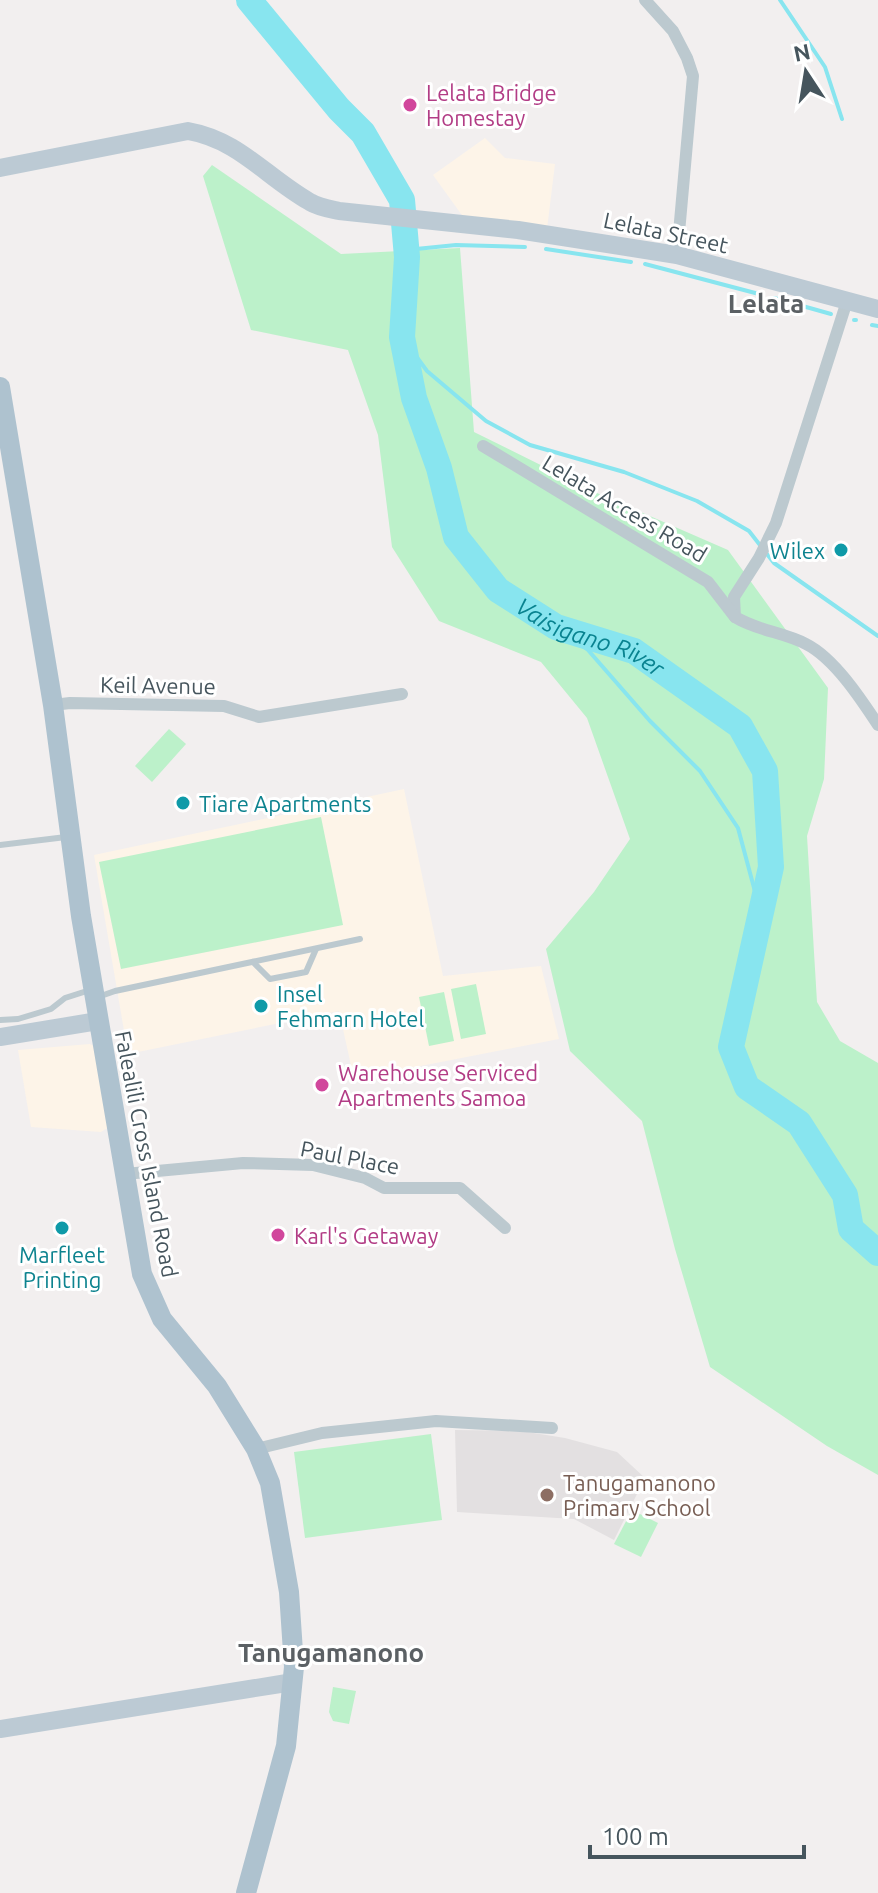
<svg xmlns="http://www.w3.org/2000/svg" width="878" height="1893" font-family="Ubuntu,sans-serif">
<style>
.commercial{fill:#fdf4e8}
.education{fill:#e3e0e1}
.green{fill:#bcf1ca}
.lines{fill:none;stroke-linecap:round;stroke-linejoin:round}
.stream{stroke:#88e5ef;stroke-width:4}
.river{stroke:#88e5ef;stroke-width:26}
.service{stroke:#bcc9cf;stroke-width:6}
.minor{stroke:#bcc9cf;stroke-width:12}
.secondary{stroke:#bccad4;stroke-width:18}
.primary{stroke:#aec2cf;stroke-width:20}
.hotel-dot{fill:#d1479c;stroke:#fff;stroke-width:3}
.culture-dot{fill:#0f9aa8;stroke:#fff;stroke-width:3}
.education-dot{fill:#8d6e63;stroke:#fff;stroke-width:3}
.labels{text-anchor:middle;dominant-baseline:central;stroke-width:6;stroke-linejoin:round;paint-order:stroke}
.hotel-label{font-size:22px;fill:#b23c85;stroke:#fff;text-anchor:start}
.street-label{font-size:22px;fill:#46555d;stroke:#fff}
.culture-label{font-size:22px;fill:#0d838f;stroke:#fff;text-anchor:start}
.education-label{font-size:22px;fill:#785e54;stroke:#fff;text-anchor:start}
.water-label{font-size:24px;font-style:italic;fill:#098390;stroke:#fff}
.quarter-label{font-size:26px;font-weight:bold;fill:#5b6064;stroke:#fff}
</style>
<rect width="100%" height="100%" fill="#f2efef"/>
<g class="commercial">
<polygon points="485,138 505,158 555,164 547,229 464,218 433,175"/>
<polygon points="404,789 443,976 541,966 559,1039 354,1079 339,1011 128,1054 94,855"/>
<polygon points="90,1044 98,1048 109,1127 101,1132 31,1127 18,1050"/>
</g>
<polygon class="education" points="455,1430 521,1431 565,1438 617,1452 645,1478 614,1540 574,1519 457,1512"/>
<g class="green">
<polygon points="212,165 341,254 460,248 474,432 597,493 728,550 828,688 824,779 807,836 817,1002 840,1041 878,1063 878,1475 827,1446 710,1367 675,1249 642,1121 570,1051 546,949 594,892 630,839 587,718 541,662 439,621 392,547 378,435 348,350 251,330 203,176"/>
<polygon points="169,729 186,744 152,782 135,766"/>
<polygon points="321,817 343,925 121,969 99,862"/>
<polygon points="476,984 486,1034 461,1039 451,989"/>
<polygon points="444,992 454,1041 429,1046 419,997"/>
<polygon points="431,1434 442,1520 305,1538 294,1452"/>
<polygon points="632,1510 658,1523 641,1557 614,1544"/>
<polygon points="333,1687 356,1691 349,1724 333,1721 329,1712"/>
</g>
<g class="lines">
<g class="stream">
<polyline points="780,0 825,67 842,119"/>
<polyline points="546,249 631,262"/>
<polyline points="406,250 456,245 525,247"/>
<polyline points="645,264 759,294"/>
<polyline points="774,298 831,314"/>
<polyline points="854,320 856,320"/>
<polyline points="872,325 878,326"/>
<polyline points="402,337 427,371 486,421 530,445 624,472 697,501 749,531 774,563 878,636"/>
<polyline points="556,627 588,650 650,721 700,771 738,828 761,914"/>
</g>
<path class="river" id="s1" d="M249,0l90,109 24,24 39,67 5,57 -5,80 12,61 25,70 17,69 42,53 58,37 78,24 106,75 25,45 6,96 -40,180 16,40 52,36 46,72 6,34 27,24"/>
<g class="service">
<polyline points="0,845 66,837"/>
<polyline points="253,962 270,979 306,972 316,949"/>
<polyline points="98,997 115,991 360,939"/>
<polyline points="0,1020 18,1019 51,1009 65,998 90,990"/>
</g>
<g class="minor">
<polyline points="645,0 673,31 687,58 693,76 677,255"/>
<path d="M847,301l-71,222 -17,35 -25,39 1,20c23,14 48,15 71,27 28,14 55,55 72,81"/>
<polyline points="483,446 708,582 735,617"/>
<polyline points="53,705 70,703 224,706 259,717 402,694"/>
<polyline points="125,1174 243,1163 313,1165 365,1178 384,1188 460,1188 505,1228"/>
<polyline points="256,1449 322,1433 436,1421 552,1428"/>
</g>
<g class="secondary">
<path d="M0,168l188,-37c51,9 78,46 122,71 8,5 20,7 29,9l179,19 159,25 201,54"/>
<polyline points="0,1037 98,1021"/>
<polyline points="0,1729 293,1682"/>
</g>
<polyline class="primary" points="0,387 53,705 81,916 142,1274 162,1319 217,1386 256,1449 270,1483 289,1592 294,1667 286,1746 246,1893"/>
</g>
<g class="hotel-dot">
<circle cx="410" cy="105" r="8"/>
<circle cx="322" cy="1085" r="8"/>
<circle cx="278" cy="1235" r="8"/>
</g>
<g class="culture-dot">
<circle cx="841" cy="550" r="8"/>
<circle cx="183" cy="803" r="8"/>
<circle cx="261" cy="1006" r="8"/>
<circle cx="62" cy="1228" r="8"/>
</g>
<circle class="education-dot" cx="547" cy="1495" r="8"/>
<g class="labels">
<g class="hotel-label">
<text x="426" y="92">Lelata Bridge<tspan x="426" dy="25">Homestay</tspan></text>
<text x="338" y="1072">Warehouse Serviced<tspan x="338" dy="25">Apartments Samoa</tspan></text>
<text x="294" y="1235">Karl's Getaway</text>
</g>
<g class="street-label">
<text transform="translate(666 232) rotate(12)">Lelata Street</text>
<text transform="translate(625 508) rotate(31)">Lelata Access Road</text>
<text transform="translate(158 685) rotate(1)">Keil Avenue</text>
<text transform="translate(147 1154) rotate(79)">Falealili Cross Island Road</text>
<text transform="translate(350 1157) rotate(11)">Paul Place</text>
</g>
<g class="culture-label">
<text x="825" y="550" text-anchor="end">Wilex</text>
<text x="199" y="803">Tiare Apartments</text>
<text x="277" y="993">Insel<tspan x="277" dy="25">Fehmarn Hotel</tspan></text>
<text x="62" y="1254" text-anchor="middle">Marfleet<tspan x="62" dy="25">Printing</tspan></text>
</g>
<g class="education-label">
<text x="563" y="1482">Tanugamanono<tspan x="563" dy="25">Primary School</tspan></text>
</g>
<g class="water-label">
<text stroke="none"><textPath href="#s1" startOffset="770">Vaisigano River</textPath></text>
</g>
<g class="quarter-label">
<text x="766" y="303">Lelata</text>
<text x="331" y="1652">Tanugamanono</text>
</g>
</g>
<g transform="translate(806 72) rotate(348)" stroke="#ffffff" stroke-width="6" paint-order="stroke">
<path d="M0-6L14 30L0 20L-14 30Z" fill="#46555d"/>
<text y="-12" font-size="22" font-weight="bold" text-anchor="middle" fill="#46555d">N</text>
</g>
<path d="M590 1845v12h214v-12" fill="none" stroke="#46555d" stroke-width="4"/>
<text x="602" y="1845" font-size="24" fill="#46555d" stroke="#ffffff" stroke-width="6" paint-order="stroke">100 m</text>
</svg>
